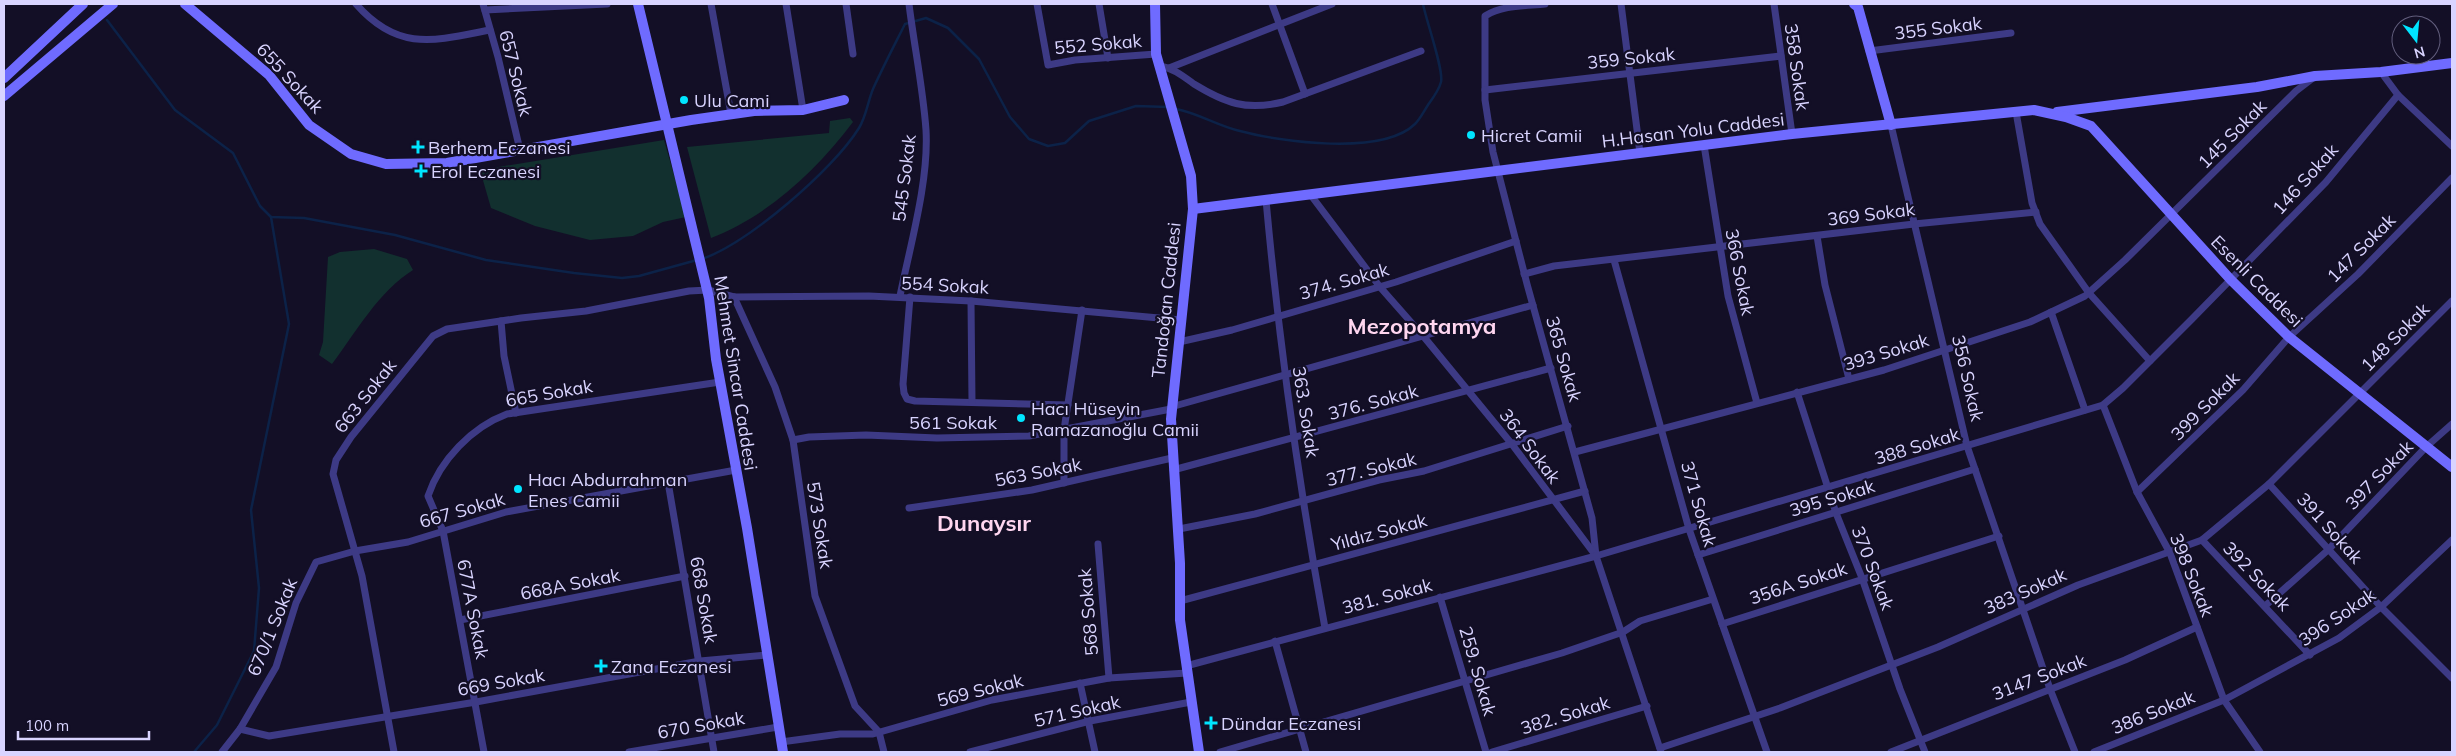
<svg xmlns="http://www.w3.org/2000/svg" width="2456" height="756" font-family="Mulish,sans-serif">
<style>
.green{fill:#12302f}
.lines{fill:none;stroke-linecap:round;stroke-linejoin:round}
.stream{stroke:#0c2248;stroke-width:2.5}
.street{stroke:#3d3a85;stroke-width:7}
.secondary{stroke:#6f6bff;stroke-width:10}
.poi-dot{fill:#00e5ff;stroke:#130f26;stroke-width:2}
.labels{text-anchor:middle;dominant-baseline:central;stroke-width:4.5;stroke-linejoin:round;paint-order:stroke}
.street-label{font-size:18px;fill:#d9d4ff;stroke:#130f26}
.poi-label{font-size:18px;fill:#d9d4ff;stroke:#130f26;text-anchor:start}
.district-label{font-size:22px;font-weight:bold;fill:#ffd6f0;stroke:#130f26}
</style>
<rect width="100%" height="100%" fill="#130f26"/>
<g class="green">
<path d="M850,118l3,4c-37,49 -85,94 -142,116l-24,-91 142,-14 1,-12z"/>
<polygon points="664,140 686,217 663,222 633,236 590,240 535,226 491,208 480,170"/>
<path d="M374,249l33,10 6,11c-34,21 -57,62 -81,94l-13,-9 4,-13 5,-85 12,-5z"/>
</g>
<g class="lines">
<g class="stream">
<polyline points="107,20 175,110 233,153 260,206 271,217 304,218 395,235 486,260 574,273 622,278 639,276 697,260"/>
<path d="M1176,109c22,4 42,17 64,22 41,11 142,25 175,-7 5,-5 9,-13 13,-19 5,-7 11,-15 13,-23 3,-12 -15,-62 -18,-78"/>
<path d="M702,259c46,-16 131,-89 157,-131 7,-11 9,-27 14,-39 10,-22 21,-43 32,-65l21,-6 22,10 31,31 31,58 19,22 19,7 17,-3 24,-22 47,-15 32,1"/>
<polyline points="194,752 217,725 254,651 259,588 251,510 289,324 271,217"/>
</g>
<g class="street">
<path d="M356,4c42,48 78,37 134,26"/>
<polyline points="483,4 498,57 520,150"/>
<polyline points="711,4 731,114"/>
<polyline points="786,4 803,110"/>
<polyline points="846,4 853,54"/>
<polyline points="1037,4 1048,65 1075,60 1156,54"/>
<polyline points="1099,4 1108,58"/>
<polyline points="1272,4 1305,94"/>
<path d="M1545,4c-19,2 -43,1 -60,12v84l8,52 34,132 65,234 4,38"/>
<polyline points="1621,4 1640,153"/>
<polyline points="1774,4 1792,134"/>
<polyline points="485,10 607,4"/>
<polyline points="1869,51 2011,33"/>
<path d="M1160,66c13,2 23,10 34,18 31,19 52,27 89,18l138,-51"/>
<polyline points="1169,68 1332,4"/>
<polyline points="2381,72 2398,95 2452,146"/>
<polyline points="1485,90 1781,56"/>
<polyline points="2016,112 2032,203 2040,224 2089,293 2150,361"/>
<polyline points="1891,125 1967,446 2050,689 2075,752"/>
<polyline points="1704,145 1728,296 1757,403"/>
<polyline points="1310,194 1380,287 1424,337 1511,443 1596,556 1661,752"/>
<path d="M1266,200c13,143 33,286 59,428"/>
<polyline points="1817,236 1825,285 1849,379"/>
<polyline points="1614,260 1689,529 1767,752"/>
<polyline points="1524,274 1554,266 1914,224 2036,212"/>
<path d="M900,296c10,-50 29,-115 26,-166 -3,-42 -12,-85 -17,-126"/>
<polyline points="734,297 775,387 793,440 815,596 855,706 879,732 884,752"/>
<polyline points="910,297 903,384 904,393 907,399 915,401 1068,405"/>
<polyline points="971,301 972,402"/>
<polyline points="2051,312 2085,410"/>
<polyline points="501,321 504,356 516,413"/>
<polyline points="1179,342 1232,330 1396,282 1516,241"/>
<polyline points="1797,392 1836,513 1862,578 1900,689 1925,752"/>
<polyline points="2103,405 2137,492 2170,553 2224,700 2260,752"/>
<polyline points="1171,407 1533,305"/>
<polyline points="793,440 809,437 866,435 937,438 1029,436 1171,409"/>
<polyline points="1575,452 1884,370 2030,322 2085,296 2125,260 2296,91 2313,78"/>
<polyline points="1173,470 1551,368"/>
<polyline points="668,482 714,752"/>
<polyline points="1064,483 1064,430 1082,310"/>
<polyline points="2269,484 2381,607 2452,678"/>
<polyline points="2137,492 2243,390 2289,337 2358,274 2452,178"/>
<polyline points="909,508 1032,490 1172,458"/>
<polyline points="1179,529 1255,514 1379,480 1424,471 1568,426"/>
<polyline points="2202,540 2310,655"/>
<polyline points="1098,544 1109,678"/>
<polyline points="1698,555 1975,469"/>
<polyline points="1440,597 1486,752"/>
<polyline points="1180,601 1585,491"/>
<polyline points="2265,606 2328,550 2426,447 2452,424"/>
<polyline points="460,620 685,576"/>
<polyline points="1722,624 1999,536"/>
<polyline points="1275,641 1306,752"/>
<polyline points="1186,666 1596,556 2103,405 2123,388 2192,319 2326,182 2398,95"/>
<polyline points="1080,683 1095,752"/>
<polyline points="240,729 269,736 476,702 700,661 767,655"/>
<polyline points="781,742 840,734 873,734 992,700 1109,678 1187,673"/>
<polyline points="1660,748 1780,708 1938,647 2078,585 2202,540 2269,484 2452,301"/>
<polyline points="222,752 240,729 276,667 296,603 316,562 355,551 408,542 506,512 736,470"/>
<polyline points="394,752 362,576 333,474 336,460 351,437 433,336 447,329 521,318 586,311 689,291 708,290 734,297 869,296 971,301 1181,320"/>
<path d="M484,752l-41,-221 -15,-35c12,-36 44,-69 79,-82l213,-32"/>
<polyline points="629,752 778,727"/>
<polyline points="970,752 1090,721 1191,702"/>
<polyline points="1220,752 1562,653 1623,632 1640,621 1713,599"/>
<polyline points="1492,752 1647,706"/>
<polyline points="1891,752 2125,660 2197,627"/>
<polyline points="2094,752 2224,700 2339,638 2381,607 2452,540"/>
</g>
<g class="secondary">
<polyline points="185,4 269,75 309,125 351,154 386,164 447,163 691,120 754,111 803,110 844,100"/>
<polyline points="638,4 709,298 716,359 747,528 783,752"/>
<polyline points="1155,4 1156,54 1191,176 1193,209 1171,419 1180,563 1180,620 1199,752"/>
<polyline points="1854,4 1858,7 1891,125"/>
<polyline points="4,78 83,4"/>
<polyline points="4,96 113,4"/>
<polyline points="2057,112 2257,87 2315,76 2381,72 2452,63"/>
<polyline points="1193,209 1792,134 2034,110 2066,117 2091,126 2231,280 2289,337 2452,467"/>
</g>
</g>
<g class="poi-dot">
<circle cx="684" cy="100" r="5"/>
<circle cx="1471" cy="135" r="5"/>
<path d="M415.5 139.5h5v5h5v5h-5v5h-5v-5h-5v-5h5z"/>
<path d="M418.5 163.5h5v5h5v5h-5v5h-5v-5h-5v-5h5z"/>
<circle cx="1021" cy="418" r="5"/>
<circle cx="518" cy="489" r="5"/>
<path d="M598.5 658.5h5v5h5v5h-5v5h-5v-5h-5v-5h5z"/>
<path d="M1208.5 715.5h5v5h5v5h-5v5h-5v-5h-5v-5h5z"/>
</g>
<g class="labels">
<g class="street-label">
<text transform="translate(1938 28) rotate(-7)">355 Sokak</text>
<text transform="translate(1098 44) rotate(-5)">552 Sokak</text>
<text transform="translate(1631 58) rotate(-6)">359 Sokak</text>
<text transform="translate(1797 67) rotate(82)">358 Sokak</text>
<text transform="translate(516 73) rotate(76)">657 Sokak</text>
<text transform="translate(290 78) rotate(47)">655 Sokak</text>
<text transform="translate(1693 130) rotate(-7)">H.Hasan Yolu Caddesi</text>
<text transform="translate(2232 134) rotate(-45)">145 Sokak</text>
<text transform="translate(904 178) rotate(-83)">545 Sokak</text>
<text transform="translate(2305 179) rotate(-48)">146 Sokak</text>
<text transform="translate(1871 214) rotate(-7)">369 Sokak</text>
<text transform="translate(2361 248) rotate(-45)">147 Sokak</text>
<text transform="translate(1740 272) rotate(79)">366 Sokak</text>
<text transform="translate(1344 281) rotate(-16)">374. Sokak</text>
<text transform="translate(2257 281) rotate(45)">Esenli Caddesi</text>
<text transform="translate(945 285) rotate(3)">554 Sokak</text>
<text transform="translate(1166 300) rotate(-84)">Tandoğan Caddesi</text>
<text transform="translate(2395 337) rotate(-45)">148 Sokak</text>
<text transform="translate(1886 352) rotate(-17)">393 Sokak</text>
<text transform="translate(1564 359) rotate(74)">365 Sokak</text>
<text transform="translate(736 373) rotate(81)">Mehmet Sincar Caddesi</text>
<text transform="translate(1968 378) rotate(77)">356 Sokak</text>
<text transform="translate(549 393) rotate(-10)">665 Sokak</text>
<text transform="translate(365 396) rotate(-52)">663 Sokak</text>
<text transform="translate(1373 402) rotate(-15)">376. Sokak</text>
<text transform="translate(2205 406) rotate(-45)">399 Sokak</text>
<text transform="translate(1306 412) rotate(81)">363. Sokak</text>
<text x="953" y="422">561 Sokak</text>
<text transform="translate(1530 446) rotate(53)">364 Sokak</text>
<text transform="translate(1917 446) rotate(-17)">388 Sokak</text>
<text transform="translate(1371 469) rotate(-14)">377. Sokak</text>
<text transform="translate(1038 472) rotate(-11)">563 Sokak</text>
<text transform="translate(2379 475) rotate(-46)">397 Sokak</text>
<text transform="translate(1832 498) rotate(-17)">395 Sokak</text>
<text transform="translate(1699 504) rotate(74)">371 Sokak</text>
<text transform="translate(462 510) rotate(-16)">667 Sokak</text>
<text transform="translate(820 525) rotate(81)">573 Sokak</text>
<text transform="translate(2330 528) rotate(48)">391 Sokak</text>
<text transform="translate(1379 532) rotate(-15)">Yıldız Sokak</text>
<text transform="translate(1873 568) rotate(69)">370 Sokak</text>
<text transform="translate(2192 575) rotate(68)">398 Sokak</text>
<text transform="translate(2257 576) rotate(46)">392 Sokak</text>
<text transform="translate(1798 583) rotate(-18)">356A Sokak</text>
<text transform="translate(570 584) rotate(-11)">668A Sokak</text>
<text transform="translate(2025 591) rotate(-24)">383 Sokak</text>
<text transform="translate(1387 596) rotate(-15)">381. Sokak</text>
<text transform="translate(704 600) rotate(80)">668 Sokak</text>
<text transform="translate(473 609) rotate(79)">677A Sokak</text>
<text transform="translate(1088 612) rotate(-95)">568 Sokak</text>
<text transform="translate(2337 617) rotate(-34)">396 Sokak</text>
<text transform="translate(272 627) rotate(-68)">670/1 Sokak</text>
<text transform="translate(1478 671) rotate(74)">259. Sokak</text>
<text transform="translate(2039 677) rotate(-21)">3147 Sokak</text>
<text transform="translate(501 682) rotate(-10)">669 Sokak</text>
<text transform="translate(980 690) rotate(-14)">569 Sokak</text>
<text transform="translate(1077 711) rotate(-13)">571 Sokak</text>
<text transform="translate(2153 712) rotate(-22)">386 Sokak</text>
<text transform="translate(1565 715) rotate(-17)">382. Sokak</text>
<text transform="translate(701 725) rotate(-10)">670 Sokak</text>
</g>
<g class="poi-label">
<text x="694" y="100">Ulu Cami</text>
<text x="1481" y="135">Hicret Camii</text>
<text x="428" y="147">Berhem Eczanesi</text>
<text x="431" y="171">Erol Eczanesi</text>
<text x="1031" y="408">Hacı Hüseyin<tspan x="1031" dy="21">Ramazanoğlu Camii</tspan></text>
<text x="528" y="479">Hacı Abdurrahman<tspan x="528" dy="21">Enes Camii</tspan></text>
<text x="611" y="666">Zana Eczanesi</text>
<text x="1221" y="723">Dündar Eczanesi</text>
</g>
<g class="district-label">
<text x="1422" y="326">Mezopotamya</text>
<text x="984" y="523">Dunaysır</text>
</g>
</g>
<rect width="2456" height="756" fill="none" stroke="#d9d4ff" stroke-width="10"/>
<g transform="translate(2416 40) rotate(164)"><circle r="24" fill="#130f26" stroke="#625e7d"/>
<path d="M0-4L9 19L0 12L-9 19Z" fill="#00e5ff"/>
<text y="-8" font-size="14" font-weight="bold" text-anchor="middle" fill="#d9d4ff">N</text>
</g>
<path d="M18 731v8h131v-8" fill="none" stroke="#d9d4ff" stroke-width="2.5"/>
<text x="25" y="731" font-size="15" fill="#d9d4ff" stroke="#130f26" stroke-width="4" paint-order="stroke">100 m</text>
</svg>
